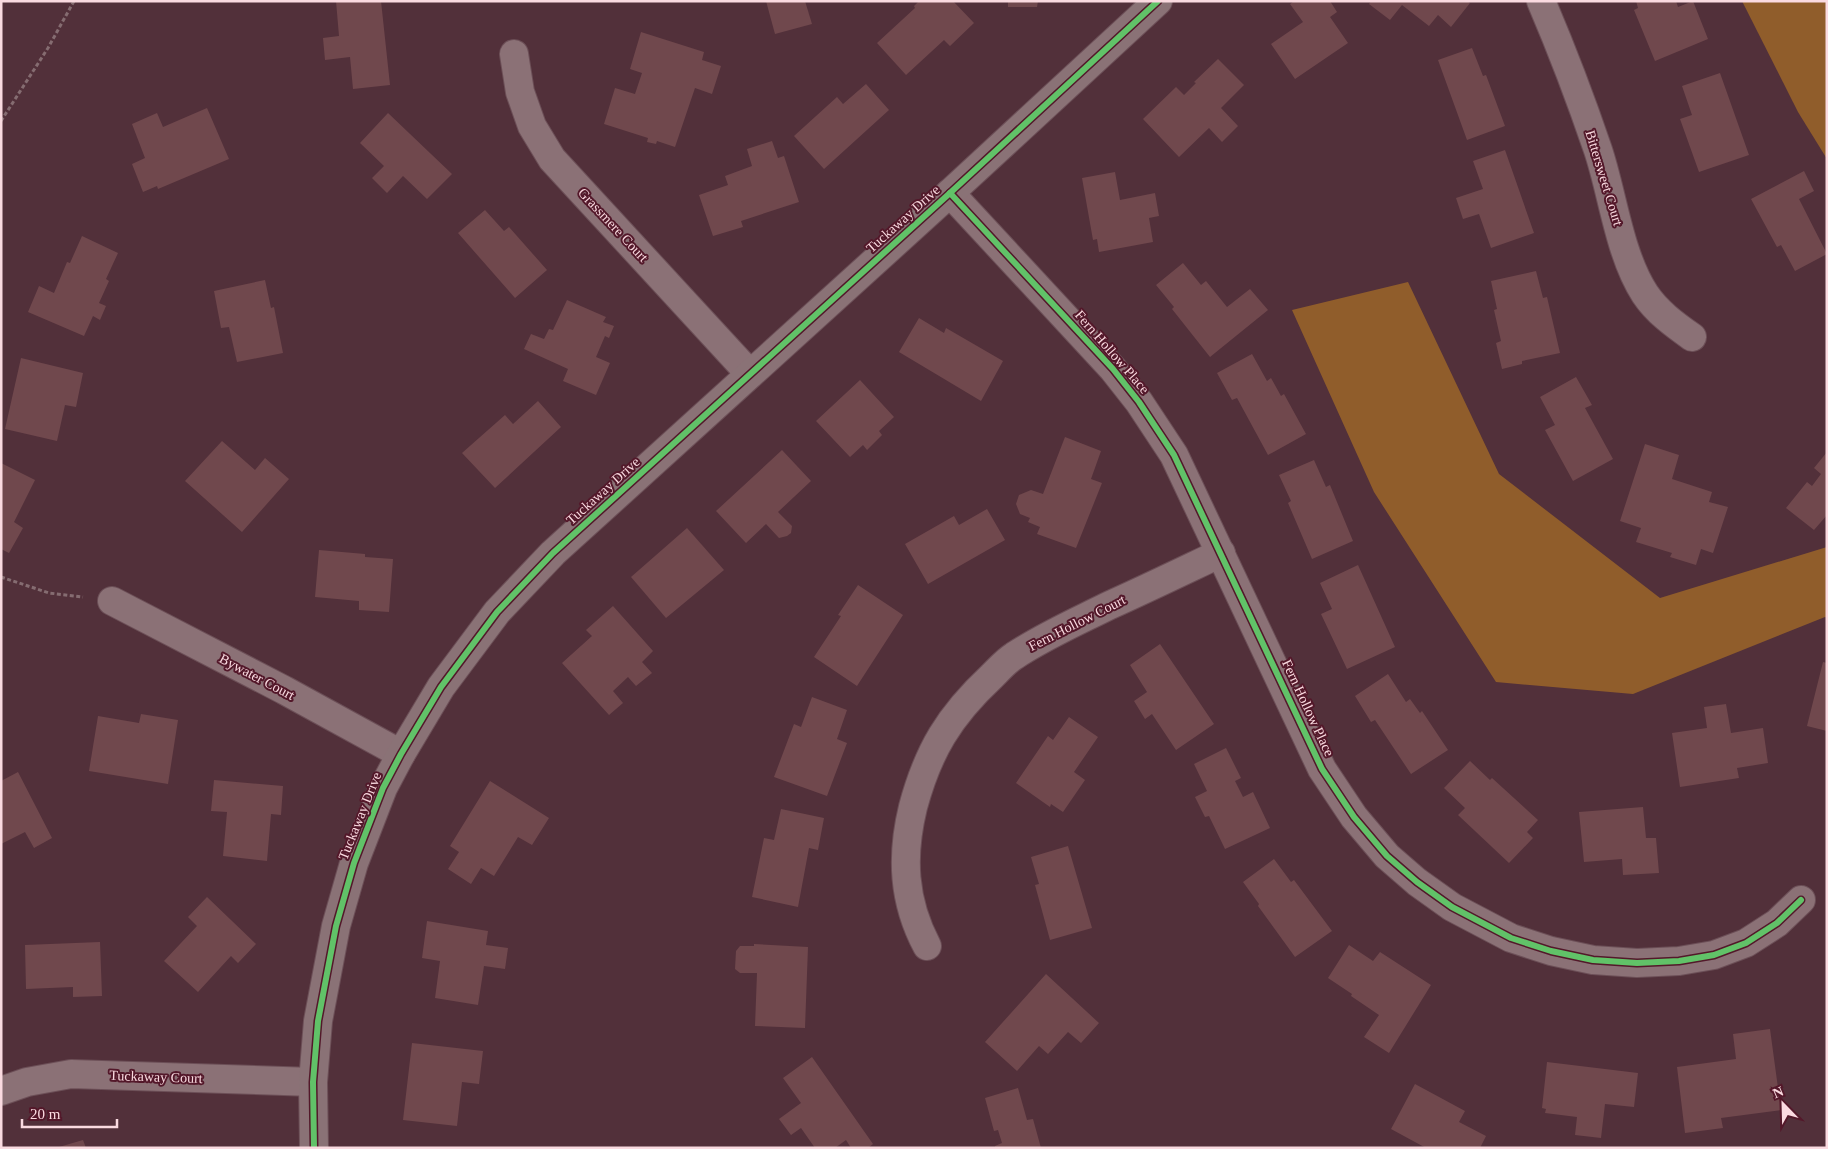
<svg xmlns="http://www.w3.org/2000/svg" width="1828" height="1149" font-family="Georgia,serif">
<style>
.forest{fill:#905d2b}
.building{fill:#70484d}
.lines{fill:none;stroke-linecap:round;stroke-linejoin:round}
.street-casing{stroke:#6c4f57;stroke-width:30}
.secondary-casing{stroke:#6c4f57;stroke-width:30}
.path{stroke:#856c71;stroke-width:3;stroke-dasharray:4 2.5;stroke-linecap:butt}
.street{stroke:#8b7176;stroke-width:28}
.secondary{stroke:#8a7276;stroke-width:28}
.cycleway-casing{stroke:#53182a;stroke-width:9}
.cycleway{stroke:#61c268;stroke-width:6}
.labels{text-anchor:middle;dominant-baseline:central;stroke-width:4;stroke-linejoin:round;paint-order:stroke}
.street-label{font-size:14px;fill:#fadae0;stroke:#53182a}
</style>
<rect width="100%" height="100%" fill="#52303a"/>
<g class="forest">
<polygon points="1742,1 1827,1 1827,159 1798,112"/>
<polygon points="1408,282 1499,474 1660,598 1827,547 1827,618 1825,617 1633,694 1496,682 1374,492 1292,310"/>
</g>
<g class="building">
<polygon points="336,1 381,1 390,85 353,89 350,57 325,60 323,38 339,36"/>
<polygon points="766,1 805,1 812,24 775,34"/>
<polygon points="919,1 953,1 974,23 950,46 944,40 906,75 877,43 915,8 914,6"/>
<polygon points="1008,1 1038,1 1037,7 1008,7"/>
<polygon points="1294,1 1330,1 1337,12 1330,17 1348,43 1295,79 1271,44 1303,22 1290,4"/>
<polygon points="1371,1 1467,1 1470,3 1451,27 1438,15 1429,26 1402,5 1390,20 1369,4"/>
<polygon points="1636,1 1676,1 1678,7 1693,1 1708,39 1655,61 1634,10 1638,8"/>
<polygon points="641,32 704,52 702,60 721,66 712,94 695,88 675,147 657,141 656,144 647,142 648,138 604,124 615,88 635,94 642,73 630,69"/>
<polygon points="1472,48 1483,76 1486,75 1505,126 1467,140 1438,60"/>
<polygon points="1218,59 1244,85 1221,108 1238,126 1222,142 1209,128 1179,157 1143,119 1176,87 1184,95 1196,83 1194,82"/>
<polygon points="1720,73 1749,155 1699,172 1680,119 1692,115 1682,86"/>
<polygon points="866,84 889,110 824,169 794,136 837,97 843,104"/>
<polygon points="207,108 229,159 158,189 157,186 143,192 132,164 145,158 132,124 157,113 163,127"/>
<polygon points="388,113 452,174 427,199 403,176 387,193 372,178 384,166 360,143"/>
<polygon points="772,141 778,158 784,156 799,202 741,221 743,227 713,236 699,195 728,185 725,176 752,166 747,149"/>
<polygon points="1505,150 1534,233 1491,248 1479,214 1463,219 1456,198 1483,189 1473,161"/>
<polygon points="1804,171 1814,191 1799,199 1827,254 1795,271 1781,245 1777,247 1751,199"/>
<polygon points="1115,172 1120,200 1155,193 1159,216 1149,218 1153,242 1099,252 1097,239 1093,240 1082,178"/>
<polygon points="485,210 504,231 509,227 547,270 515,298 458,233"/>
<polygon points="82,236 118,253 106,279 109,281 99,303 106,306 100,320 93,316 84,336 28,312 39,286 54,293 67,262 70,263"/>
<polygon points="1183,263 1201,285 1206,281 1227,307 1250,289 1268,310 1210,357 1172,309 1174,307 1156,285"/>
<polygon points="1536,271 1543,298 1547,297 1560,353 1522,361 1522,364 1502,369 1496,343 1501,341 1494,310 1497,309 1491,281"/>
<polygon points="265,280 271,308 274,307 283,353 237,362 229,327 221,328 214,291"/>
<polygon points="567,300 606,317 603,322 614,326 609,338 605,336 596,357 610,363 596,395 563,381 568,369 524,349 531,334 544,339 549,329 553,330"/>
<polygon points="919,318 944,333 946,328 1003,361 981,401 899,352"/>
<polygon points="1252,354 1267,381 1271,378 1281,396 1284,394 1306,434 1268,455 1237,398 1232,400 1217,373"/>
<polygon points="21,358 83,373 76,407 65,405 57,441 5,429"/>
<polygon points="1576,377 1592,405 1585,408 1613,459 1573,481 1545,430 1555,425 1540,397"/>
<polygon points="860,380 894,417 879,431 882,435 867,450 863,445 850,457 816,421"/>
<polygon points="538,401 561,427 495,488 462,453 505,415 513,424"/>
<polygon points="1065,437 1101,451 1091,479 1102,483 1076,548 1037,534 1040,527 1028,522 1030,518 1020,514 1016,504 1019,495 1031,490 1043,494"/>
<polygon points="222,441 255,470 265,458 289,479 242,532 185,481"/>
<polygon points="1645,444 1679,455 1672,479 1712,492 1709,502 1728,507 1713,553 1701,549 1696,565 1670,557 1672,553 1636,542 1641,528 1620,521"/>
<polygon points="782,450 811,481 778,512 792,526 791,533 787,536 779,538 766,524 746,543 716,511"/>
<polygon points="1827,452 1827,515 1814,530 1786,508 1807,482 1812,486 1821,474 1814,468"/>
<polygon points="1314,460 1326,487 1330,485 1353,541 1312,559 1288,503 1291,501 1279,475"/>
<polygon points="1,463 35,480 14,522 23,528 9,553 1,549"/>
<polygon points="987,509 1005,540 928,584 905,544 954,516 959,525"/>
<polygon points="687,528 724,570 666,618 631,577"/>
<polygon points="319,550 365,554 365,557 393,559 389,612 359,610 359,601 315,597"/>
<polygon points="1358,565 1395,647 1347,669 1321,614 1332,609 1320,583"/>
<polygon points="858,585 903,615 857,686 814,657 841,616 838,615"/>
<polygon points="613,606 653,651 642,662 652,673 636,686 628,677 613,691 623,703 609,715 562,663 592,636 586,630"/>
<polygon points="1160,644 1214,724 1176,750 1152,714 1145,719 1134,701 1147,692 1130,665"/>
<polygon points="1823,662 1827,663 1827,731 1807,726"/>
<polygon points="1388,674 1406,702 1410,699 1420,713 1422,711 1448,750 1411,774 1375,720 1371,722 1355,696"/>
<polygon points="812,697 847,710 837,739 847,743 827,796 774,777 794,724 801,727"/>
<polygon points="1726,704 1731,733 1763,728 1768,763 1737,768 1739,778 1680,787 1672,733 1707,728 1704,707"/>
<polygon points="141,714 178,720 168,784 89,771 98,716 139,723"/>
<polygon points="1069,717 1098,737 1074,772 1085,780 1063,812 1051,804 1050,807 1016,783 1048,736 1053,740"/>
<polygon points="1226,748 1241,778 1235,781 1243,797 1253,792 1270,828 1225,849 1209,816 1205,817 1195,797 1207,791 1194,764"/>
<polygon points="1470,761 1490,780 1492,778 1538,820 1527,832 1533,838 1509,863 1458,815 1465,808 1444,788"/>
<polygon points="18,772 52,838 34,848 25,832 1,844 1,781"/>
<polygon points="214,780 283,786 281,815 271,814 267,861 223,856 227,812 211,811"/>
<polygon points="490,781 549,818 532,845 518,837 494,876 481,868 471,884 448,869 459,852 450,846"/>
<polygon points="1643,807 1646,838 1656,838 1659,873 1623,875 1622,859 1584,862 1579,812"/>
<polygon points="781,809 824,818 818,850 809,848 798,907 752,897 764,838 774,840"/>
<polygon points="1068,846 1092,928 1050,940 1035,885 1039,884 1031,857"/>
<polygon points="1274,859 1291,882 1294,880 1332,931 1295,957 1258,906 1259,904 1243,882"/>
<polygon points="207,897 256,944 238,963 231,956 198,992 164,961 197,926 188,917"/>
<polygon points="427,921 488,931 486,945 508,948 505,969 484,966 478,1005 435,998 440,961 422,958"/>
<polygon points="100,942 102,996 73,997 73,987 26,989 25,945"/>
<polygon points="754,944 808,947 805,1028 755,1026 757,973 740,973 735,969 736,951 740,946 754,946"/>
<polygon points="1349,945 1373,961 1380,952 1431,985 1389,1053 1364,1037 1379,1015 1351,996 1352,994 1328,978"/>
<polygon points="1046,974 1099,1023 1081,1043 1068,1032 1048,1054 1039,1046 1017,1071 985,1042"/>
<polygon points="1770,1029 1781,1110 1721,1118 1723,1128 1685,1133 1677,1067 1736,1059 1733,1034"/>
<polygon points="412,1043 483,1051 479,1084 462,1082 457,1126 403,1120"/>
<polygon points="812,1057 873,1144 868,1148 851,1148 846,1140 835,1148 815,1148 801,1128 791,1135 779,1119 801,1103 783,1078"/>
<polygon points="1547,1062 1638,1073 1634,1107 1605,1104 1601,1138 1575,1135 1577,1117 1545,1113 1546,1109 1542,1108"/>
<polygon points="1415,1084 1465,1111 1459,1122 1486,1136 1480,1148 1426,1148 1391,1129"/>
<polygon points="1018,1088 1027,1120 1033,1119 1041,1148 995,1148 995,1146 1002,1143 998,1130 994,1131 985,1098"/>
<polygon points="83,1140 86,1148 59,1148 59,1147"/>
</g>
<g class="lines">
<g class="street-casing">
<g id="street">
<path d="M1541,1c21,49 40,99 57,149 15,45 21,104 47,144 12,18 30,31 47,43"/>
<polyline points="514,54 520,92 532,126 552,159 750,374"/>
<polyline points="950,193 1113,369 1139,402 1174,455 1322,769 1354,817 1387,856 1417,882 1452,907 1511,938 1551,951 1593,960 1637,963 1679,961 1714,955 1746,943 1777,923 1801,900"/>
<polyline points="112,601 284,690 401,754"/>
<path d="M927,946c-24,-45 -26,-90 -14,-139 15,-56 36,-91 79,-131 7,-7 14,-15 22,-20 30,-20 62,-34 94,-50 38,-17 75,-35 113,-53"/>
<polyline points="1,1091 27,1082 71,1074 313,1082"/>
</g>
</g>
<g class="secondary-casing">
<polyline id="secondary" points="314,1148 313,1082 318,1021 336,926 354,863 383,788 401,754 441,687 497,612 553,553 950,193 1158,1"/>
</g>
<g class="path">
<polyline points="1,121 48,48 74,1"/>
<polyline points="1,577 49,593 83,597"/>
</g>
<use href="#street" class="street"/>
<use href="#secondary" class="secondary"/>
<g class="cycleway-casing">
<g id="cycleway">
<polyline points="950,193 1113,369 1139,402 1174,455 1322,769 1354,817 1387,856 1417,882 1452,907 1511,938 1551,951 1593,960 1637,963 1679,961 1714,955 1746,943 1777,923 1801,900"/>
<polyline points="314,1148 313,1082 318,1021 336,926 354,863 383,788 401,754 441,687 497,612 553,553 950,193 1158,1"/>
</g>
</g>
<use href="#cycleway" class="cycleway"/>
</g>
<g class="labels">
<g class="street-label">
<text transform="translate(1604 178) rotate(73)">Bittersweet Court</text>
<text transform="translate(903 219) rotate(-42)">Tuckaway Drive</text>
<text transform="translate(613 225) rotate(47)">Grassmere Court</text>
<text transform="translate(1112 352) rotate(49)">Fern Hollow Place</text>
<text transform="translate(603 491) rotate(-42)">Tuckaway Drive</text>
<text transform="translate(1077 623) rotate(-27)">Fern Hollow Court</text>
<text transform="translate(257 677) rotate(28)">Bywater Court</text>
<text transform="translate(1308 708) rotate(65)">Fern Hollow Place</text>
<text transform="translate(360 816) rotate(-68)">Tuckaway Drive</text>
<text transform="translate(156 1077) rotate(2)">Tuckaway Court</text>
</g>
</g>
<rect width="1828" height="1149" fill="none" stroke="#fadae0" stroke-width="5"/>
<g transform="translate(1783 1104) rotate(337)" stroke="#53182a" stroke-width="4" paint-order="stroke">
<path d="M0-4L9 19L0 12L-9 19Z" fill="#fadae0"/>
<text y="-8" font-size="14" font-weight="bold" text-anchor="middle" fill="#fadae0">N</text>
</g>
<path d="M22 1119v8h95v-8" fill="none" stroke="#fadae0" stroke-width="2.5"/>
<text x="30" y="1119" font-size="15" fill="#fadae0" stroke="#53182a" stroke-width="4" paint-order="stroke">20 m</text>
</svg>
